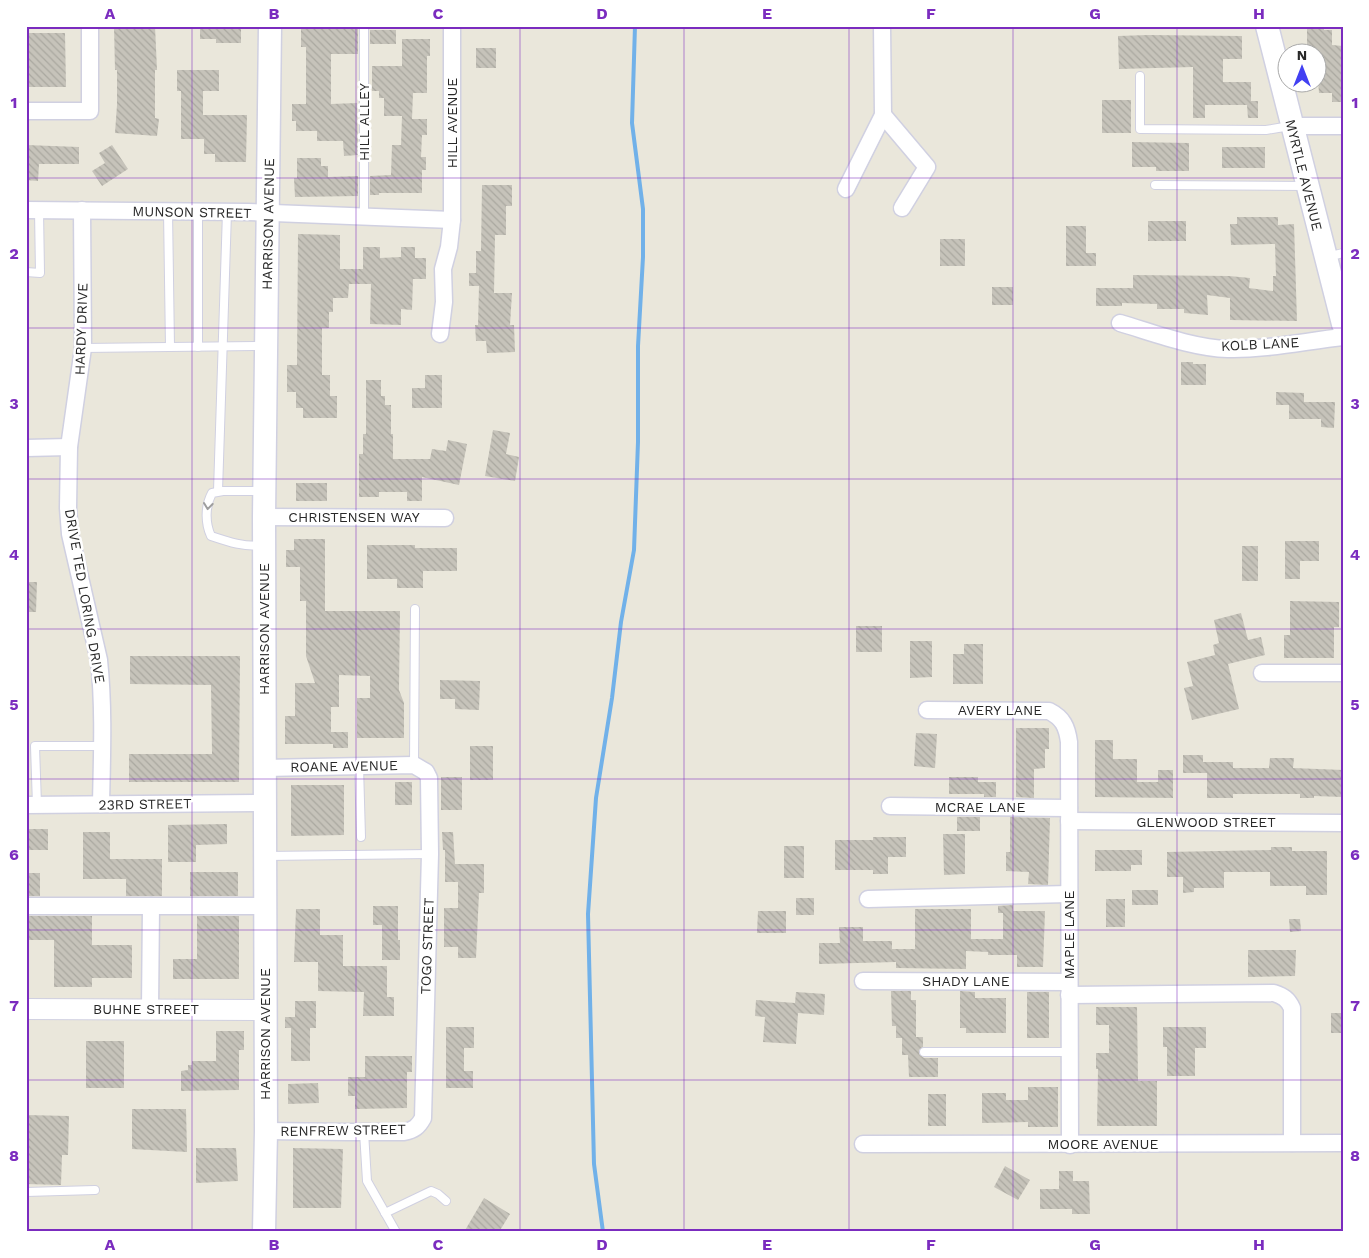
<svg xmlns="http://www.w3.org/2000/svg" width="1369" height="1258" font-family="'Work Sans',sans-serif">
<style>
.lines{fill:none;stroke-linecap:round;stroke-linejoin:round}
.stream{stroke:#71b1e9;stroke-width:4}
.building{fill:url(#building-back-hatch)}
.service-casing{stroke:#d0d0e1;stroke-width:10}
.minor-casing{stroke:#d0d0e1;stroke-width:19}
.tertiary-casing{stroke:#d0d0e1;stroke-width:22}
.secondary-casing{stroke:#d0d0e1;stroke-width:25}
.service{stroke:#fff;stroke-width:8}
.minor{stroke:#fff;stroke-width:16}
.tertiary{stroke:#fff;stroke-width:20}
.secondary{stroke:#fff;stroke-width:22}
.oneway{stroke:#9e9e9e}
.grid{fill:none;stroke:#7b2cbf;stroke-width:1;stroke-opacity:0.55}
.labels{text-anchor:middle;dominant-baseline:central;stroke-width:5;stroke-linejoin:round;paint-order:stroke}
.street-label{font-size:14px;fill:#282828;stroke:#fff}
.neatline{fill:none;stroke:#7b2cbf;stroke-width:2}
.grid-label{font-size:16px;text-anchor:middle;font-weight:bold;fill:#7b2cbf}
</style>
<defs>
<pattern id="building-back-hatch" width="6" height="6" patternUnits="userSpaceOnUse" patternTransform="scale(1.25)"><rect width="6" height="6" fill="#c6c3ba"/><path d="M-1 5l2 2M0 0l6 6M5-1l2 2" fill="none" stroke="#aaa8a0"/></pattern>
</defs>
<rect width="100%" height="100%" fill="#eae7db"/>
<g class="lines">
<polyline class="stream" points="603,1232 594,1164 588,914 596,798 612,698 621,622 634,550 638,442 638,346 643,257 643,209 632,123 635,26"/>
</g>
<g class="building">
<polygon points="114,26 155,26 157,70 155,70 155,118 159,119 157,136 115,133 117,105 117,70 115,70"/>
<polygon points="200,26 241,26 241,43 216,43 216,39 200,39"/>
<polygon points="301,26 358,26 358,54 331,54 331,104 357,103 358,155 344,156 343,141 317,141 317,131 296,131 296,121 292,121 292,104 306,104 306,47 301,47"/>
<polygon points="1307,26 1324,26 1324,30 1332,30 1332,45 1343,46 1343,102 1332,102 1332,93 1319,93 1316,52 1307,52"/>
<rect x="370" y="30" width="26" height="14"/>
<polygon points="26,33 65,33 66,87 26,87"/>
<polygon points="1148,35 1242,36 1242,59 1223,59 1223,82 1251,82 1251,101 1258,101 1258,118 1248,118 1247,105 1205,105 1205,118 1193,118 1193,67 1119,69 1118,36"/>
<polygon points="402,39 430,39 430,56 427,56 427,93 413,93 412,119 427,119 427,135 422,135 421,157 426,157 426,170 422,170 422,193 379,193 379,195 370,195 370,176 391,175 392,145 401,145 402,116 384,116 384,98 379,98 379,91 372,91 372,66 402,66"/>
<rect x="476" y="48" width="20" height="20"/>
<polygon points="177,70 219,70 219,91 203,91 203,115 247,115 246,162 215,162 215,154 204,154 204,139 181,139 181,91 177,91"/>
<rect x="1102" y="100" width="29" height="33"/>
<polygon points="1132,142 1189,143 1189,171 1156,171 1156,167 1132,167"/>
<polygon points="26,145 79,147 79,164 39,164 38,181 26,180"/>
<polygon points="112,145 128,169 102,186 92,171 105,163 99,153"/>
<rect x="1222" y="147" width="43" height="21"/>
<polygon points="297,158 321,158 321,166 328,166 328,177 358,176 358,196 295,197 294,178 297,178"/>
<polygon points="482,185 512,185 512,206 506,206 506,235 495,235 494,293 512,293 510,325 514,325 515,352 487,353 486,341 476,341 475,325 478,325 479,286 469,286 469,273 476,273 476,251 481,251"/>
<polygon points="1237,217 1278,217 1278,225 1294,224 1297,321 1230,320 1230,298 1207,295 1208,315 1184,313 1184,309 1157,309 1157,304 1122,303 1122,306 1096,306 1096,288 1133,288 1133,275 1229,276 1250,278 1249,288 1273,291 1273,276 1276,276 1275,244 1231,245 1230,224 1237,224"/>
<rect x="1148" y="221" width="38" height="20"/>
<polygon points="1066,226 1086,226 1086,253 1096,253 1096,266 1066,266"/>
<polygon points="298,234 340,235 340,269 363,269 363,247 380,247 380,258 401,257 401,247 415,247 415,258 426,258 426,279 413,279 412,310 401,309 401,325 370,324 371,284 349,284 348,298 333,298 333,312 329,312 329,328 322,328 322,375 330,375 330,396 337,396 337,418 303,418 303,408 296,408 296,392 287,392 287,365 297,365"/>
<rect x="940" y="239" width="25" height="27"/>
<rect x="992" y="287" width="21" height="18"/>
<polygon points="1181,362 1193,362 1193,364 1206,364 1206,385 1181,385"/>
<polygon points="425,375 442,375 442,408 412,408 412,388 425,388"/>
<polygon points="366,380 381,380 381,396 385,396 385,405 391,405 391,434 393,434 393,459 430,459 432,449 446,451 448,440 467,444 459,485 422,477 422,501 407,501 407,492 379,492 379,497 359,497 359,454 363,454 363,434 366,434"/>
<polygon points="1276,392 1304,393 1304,402 1335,402 1334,428 1321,427 1321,419 1289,419 1289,405 1276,405"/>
<polygon points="493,430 510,433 506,454 519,457 515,481 485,476"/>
<rect x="296" y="483" width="31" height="18"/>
<polygon points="294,539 325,539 325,611 400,611 399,690 404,703 404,738 357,738 357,698 370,698 370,676 339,675 339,707 331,707 331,732 348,732 348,748 333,748 333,744 285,744 285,716 295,716 295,683 315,683 306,656 306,601 300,601 300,567 286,567 286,550 294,550"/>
<polygon points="1285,541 1319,541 1319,561 1300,561 1300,579 1285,579"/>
<polygon points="367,545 415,545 415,548 457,548 457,571 423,571 423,588 397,588 397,579 367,579"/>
<rect x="1242" y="546" width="16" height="35"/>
<polygon points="26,582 37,582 36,612 26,612"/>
<polygon points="1290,601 1339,602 1339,627 1334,627 1334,658 1284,658 1284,635 1290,635"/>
<polygon points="1241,613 1248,640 1261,637 1265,655 1228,664 1239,709 1192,720 1184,688 1193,686 1187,662 1215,655 1213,645 1219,643 1214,620"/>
<rect x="856" y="626" width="26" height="26"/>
<polygon points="910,641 932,641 932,677 910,678"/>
<polygon points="964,644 983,644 983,684 953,684 953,654 964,654"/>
<polygon points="130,656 240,656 239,782 129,782 129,754 212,754 211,685 130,684"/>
<polygon points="440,680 480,681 479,710 455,709 455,699 440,699"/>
<polygon points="1016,728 1049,728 1049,749 1045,749 1045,768 1034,769 1034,798 1016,797"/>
<polygon points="916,733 937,734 935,768 914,766"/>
<polygon points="1095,740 1113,740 1113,759 1137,759 1137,782 1158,782 1158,770 1173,770 1173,798 1095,797"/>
<rect x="470" y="746" width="23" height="34"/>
<polygon points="1183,755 1203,755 1203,762 1233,762 1233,768 1269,768 1270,758 1294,758 1293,768 1343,770 1343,797 1314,796 1314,798 1300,798 1300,794 1233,794 1233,798 1207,798 1207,773 1183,773"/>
<rect x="441" y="777" width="21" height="33"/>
<polygon points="949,777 978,777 978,782 996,782 996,797 984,797 984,794 949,794"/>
<rect x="395" y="782" width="17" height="23"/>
<polygon points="291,785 344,785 344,835 291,836"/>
<rect x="957" y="817" width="23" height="14"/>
<polygon points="1010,817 1050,818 1048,885 1028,884 1029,872 1006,871 1006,852 1010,852"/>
<polygon points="227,824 227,844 196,845 196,862 168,862 168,825"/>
<rect x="26" y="829" width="22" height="21"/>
<polygon points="83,832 110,832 110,859 162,859 162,896 126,896 126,879 83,879"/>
<polygon points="442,832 453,832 455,864 484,864 484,893 479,893 476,958 458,958 458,947 444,947 444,908 458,908 458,882 445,882 445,850 443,850"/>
<polygon points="943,834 965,834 965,874 944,875"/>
<polygon points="873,837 906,837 906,857 888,857 888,874 873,874 873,870 835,870 835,840 873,840"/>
<rect x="784" y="846" width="20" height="32"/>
<polygon points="1271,847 1292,847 1292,851 1327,851 1327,895 1306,895 1306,886 1270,886 1270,872 1224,872 1224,888 1194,888 1194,892 1183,893 1183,877 1167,877 1167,852 1271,850"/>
<polygon points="1095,850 1142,850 1142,865 1131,865 1131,871 1095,871"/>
<rect x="190" y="872" width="48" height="24"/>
<rect x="26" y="873" width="14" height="23"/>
<rect x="1132" y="890" width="26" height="15"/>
<rect x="796" y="898" width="18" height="17"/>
<rect x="1106" y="899" width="19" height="28"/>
<polygon points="1013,905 1013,911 1045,911 1043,967 1017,967 1017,955 988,955 988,952 966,951 966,969 896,968 896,962 819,964 819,943 840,943 839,927 863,927 863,941 892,941 892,949 915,949 915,909 971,909 971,939 1003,939 1003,913 998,913 998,906"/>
<polygon points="373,906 398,906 398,940 400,940 400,960 382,960 382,925 373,925"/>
<polygon points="296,909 320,909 320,935 343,935 343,966 387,966 387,997 394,997 394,1016 363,1016 364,992 318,991 318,962 294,962"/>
<polygon points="758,911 786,911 786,933 757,933"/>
<polygon points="26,916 92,916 92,945 132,945 132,978 92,978 92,987 54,987 54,940 26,940"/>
<polygon points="197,916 239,916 239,979 173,979 173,959 197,959"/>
<polygon points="1289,919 1300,919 1301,931 1290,932"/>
<polygon points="1248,950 1296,950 1295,976 1248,977"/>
<polygon points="891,991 911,991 911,1000 916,1000 916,1037 923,1037 923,1047 919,1050 919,1054 924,1058 938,1058 938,1077 909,1077 908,1055 902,1055 902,1038 896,1038 896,1026 892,1026"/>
<polygon points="960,991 975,992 975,998 1006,998 1006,1033 966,1033 966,1028 960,1028"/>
<polygon points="796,992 825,994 824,1015 798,1013 796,1044 763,1042 765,1017 755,1016 756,1000 795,1003"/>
<rect x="1027" y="992" width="22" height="46"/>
<polygon points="295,1001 316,1001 316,1028 310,1028 310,1061 291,1061 291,1028 285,1028 285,1017 295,1017"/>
<polygon points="1096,1007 1137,1007 1138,1081 1157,1081 1157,1126 1097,1126 1098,1069 1096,1069 1096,1053 1109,1053 1109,1025 1096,1025"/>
<rect x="1331" y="1013" width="12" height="20"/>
<polygon points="446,1027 474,1027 474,1048 464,1048 464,1071 473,1071 473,1088 446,1088"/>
<polygon points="1163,1027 1206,1027 1206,1048 1195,1048 1195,1076 1167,1076 1167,1047 1163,1047"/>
<polygon points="216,1031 244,1031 244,1050 239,1050 239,1090 181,1091 181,1071 188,1070 188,1065 192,1065 192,1061 216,1061"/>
<rect x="86" y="1041" width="38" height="47"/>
<polygon points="365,1056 412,1056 412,1072 407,1072 407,1108 355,1109 355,1096 348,1096 348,1077 365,1077"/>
<polygon points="318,1083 319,1103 288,1104 288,1084"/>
<polygon points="1028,1087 1058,1087 1058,1127 1028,1127 1028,1122 982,1123 982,1093 1006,1093 1006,1100 1028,1100"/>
<rect x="928" y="1094" width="18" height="32"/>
<polygon points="132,1109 186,1109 187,1152 132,1149"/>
<polygon points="26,1115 69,1116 68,1155 62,1155 61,1185 26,1184"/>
<polygon points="196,1148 236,1148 238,1181 196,1183"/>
<polygon points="293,1148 343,1149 341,1208 293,1208"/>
<polygon points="1005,1166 1030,1180 1018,1200 994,1187"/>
<polygon points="1059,1171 1073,1171 1073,1181 1089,1181 1090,1214 1072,1214 1072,1209 1040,1209 1040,1189 1059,1189"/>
<polygon points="484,1198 510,1214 499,1232 464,1232"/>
</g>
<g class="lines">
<g class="service-casing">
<g id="service">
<polyline points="364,26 364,217"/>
<polyline points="1140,76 1140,129 1266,130 1290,126"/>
<polyline points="1155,185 1304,186"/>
<polyline points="168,211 170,347"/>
<polyline points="198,212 198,347"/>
<polyline points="1327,257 1343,253"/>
<polyline points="26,272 40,273 39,210"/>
<polyline points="83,348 264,346"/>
<polyline points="218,491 227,212"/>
<path d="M262,491h-39l-11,2c-7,13 -7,30 -1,43 21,7 30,10 52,10"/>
<polyline points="414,765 415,609"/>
<polyline points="359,766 361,837"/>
<polyline points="37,805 35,746 102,746"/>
<polyline points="266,856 430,854"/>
<polyline points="924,1052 1069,1052"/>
<polyline points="364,1132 367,1181 396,1232"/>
<polyline points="26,1192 95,1190"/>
<polyline points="385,1213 431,1191 438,1194 446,1201"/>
</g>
</g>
<g class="minor-casing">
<g id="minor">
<polyline points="26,111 90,111 90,26"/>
<polyline points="883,115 927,167 902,208"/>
<polyline points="1292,126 1343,126"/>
<polyline points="846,189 883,115 882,26"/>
<polyline points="26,210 248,212 452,220"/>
<path d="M82,210l1,138 -14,99 -1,61 2,26 29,126c5,48 3,96 2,144"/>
<path d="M1120,323c34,10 73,25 108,26 37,1 78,-8 115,-12"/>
<polyline points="440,334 444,302 443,269 449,247 452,220 452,26"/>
<polyline points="26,448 69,447"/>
<polyline points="264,517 445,518"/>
<polyline points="1262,673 1343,673"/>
<path d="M927,710l122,1c14,7 18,16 20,31l1,403"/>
<path d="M264,768l150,-3 12,7 3,6 1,76 -7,264c-5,9 -9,12 -19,14h-57l-81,-1"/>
<polyline points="26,805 264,803"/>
<polyline points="890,806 1069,808"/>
<polyline points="1069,821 1343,823"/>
<polyline points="868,899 1069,894"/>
<polyline points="26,906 264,906"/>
<polyline points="863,981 1069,982"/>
<path d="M1069,995l205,-2c9,3 14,6 18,15v135"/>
<polyline points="150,1009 151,906"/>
<polyline points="863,1144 1343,1143"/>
</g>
</g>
<g class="tertiary-casing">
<polyline id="tertiary" points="26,1009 265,1010"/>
</g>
<g class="secondary-casing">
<g id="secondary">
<polyline points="1267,26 1343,324"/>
<polyline points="264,1232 266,1131 264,517 270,26"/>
</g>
</g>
<use href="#service" class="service"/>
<use href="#minor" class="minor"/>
<use href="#tertiary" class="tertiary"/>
<use href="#secondary" class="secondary"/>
</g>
<defs><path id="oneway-chevron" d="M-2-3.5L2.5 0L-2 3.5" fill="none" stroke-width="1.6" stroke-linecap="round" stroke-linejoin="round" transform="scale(1.25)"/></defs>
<use class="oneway" href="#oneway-chevron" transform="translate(208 506) rotate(97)"/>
<path class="grid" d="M192,26v1206M356,26v1206M520,26v1206M684,26v1206M849,26v1206M1013,26v1206M1177,26v1206M26,178h1317M26,328h1317M26,479h1317M26,629h1317M26,779h1317M26,930h1317M26,1080h1317"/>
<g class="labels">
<g class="street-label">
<text transform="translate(364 122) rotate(-90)">HILL ALLEY</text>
<text transform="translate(452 123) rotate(-90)">HILL AVENUE</text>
<text transform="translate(1304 175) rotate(76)">MYRTLE AVENUE</text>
<text transform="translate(192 212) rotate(1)">MUNSON STREET</text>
<text transform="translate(268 224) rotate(-89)">HARRISON AVENUE</text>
<text transform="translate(81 329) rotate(-88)">HARDY DRIVE</text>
<text transform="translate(1260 344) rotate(-3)">KOLB LANE</text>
<text x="354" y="517">CHRISTENSEN WAY</text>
<text transform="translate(85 596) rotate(80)">DRIVE TED LORING DRIVE</text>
<text transform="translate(264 629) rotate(-90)">HARRISON AVENUE</text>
<text x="1000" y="710">AVERY LANE</text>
<text transform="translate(344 766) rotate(-1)">ROANE AVENUE</text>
<text transform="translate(145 804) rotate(-1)">23RD STREET</text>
<text x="980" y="807">MCRAE LANE</text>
<text x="1206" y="822">GLENWOOD STREET</text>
<text transform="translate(1069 935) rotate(-90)">MAPLE LANE</text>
<text transform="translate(427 946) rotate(-88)">TOGO STREET</text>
<text x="966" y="981">SHADY LANE</text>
<text x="146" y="1009">BUHNE STREET</text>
<text transform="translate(265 1034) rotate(-90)">HARRISON AVENUE</text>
<text transform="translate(343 1130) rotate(-1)">RENFREW STREET</text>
<text x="1103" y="1144">MOORE AVENUE</text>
</g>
</g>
<rect width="1369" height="1258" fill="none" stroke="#ffffff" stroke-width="55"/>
<g transform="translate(1302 68)"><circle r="24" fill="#ffffff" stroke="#a9a9a9"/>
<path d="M0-4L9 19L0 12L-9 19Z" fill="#4240f2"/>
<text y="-8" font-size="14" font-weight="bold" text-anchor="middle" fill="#282828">N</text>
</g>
<rect x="28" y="28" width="1314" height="1202" class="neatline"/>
<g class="grid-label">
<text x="110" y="19">A</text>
<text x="274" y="19">B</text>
<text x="438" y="19">C</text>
<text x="602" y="19">D</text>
<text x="767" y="19">E</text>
<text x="931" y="19">F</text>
<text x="1095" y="19">G</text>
<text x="1259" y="19">H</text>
<text x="14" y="108">1</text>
<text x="1355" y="108">1</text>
<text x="14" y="259">2</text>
<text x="1355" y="259">2</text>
<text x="14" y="409">3</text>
<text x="1355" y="409">3</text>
<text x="14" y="560">4</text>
<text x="1355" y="560">4</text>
<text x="14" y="710">5</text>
<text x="1355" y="710">5</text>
<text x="14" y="860">6</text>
<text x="1355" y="860">6</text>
<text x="14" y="1011">7</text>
<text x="1355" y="1011">7</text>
<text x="14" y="1161">8</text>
<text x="1355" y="1161">8</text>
<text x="110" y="1250">A</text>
<text x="274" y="1250">B</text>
<text x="438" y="1250">C</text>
<text x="602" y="1250">D</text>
<text x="767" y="1250">E</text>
<text x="931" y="1250">F</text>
<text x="1095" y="1250">G</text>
<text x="1259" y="1250">H</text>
</g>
</svg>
